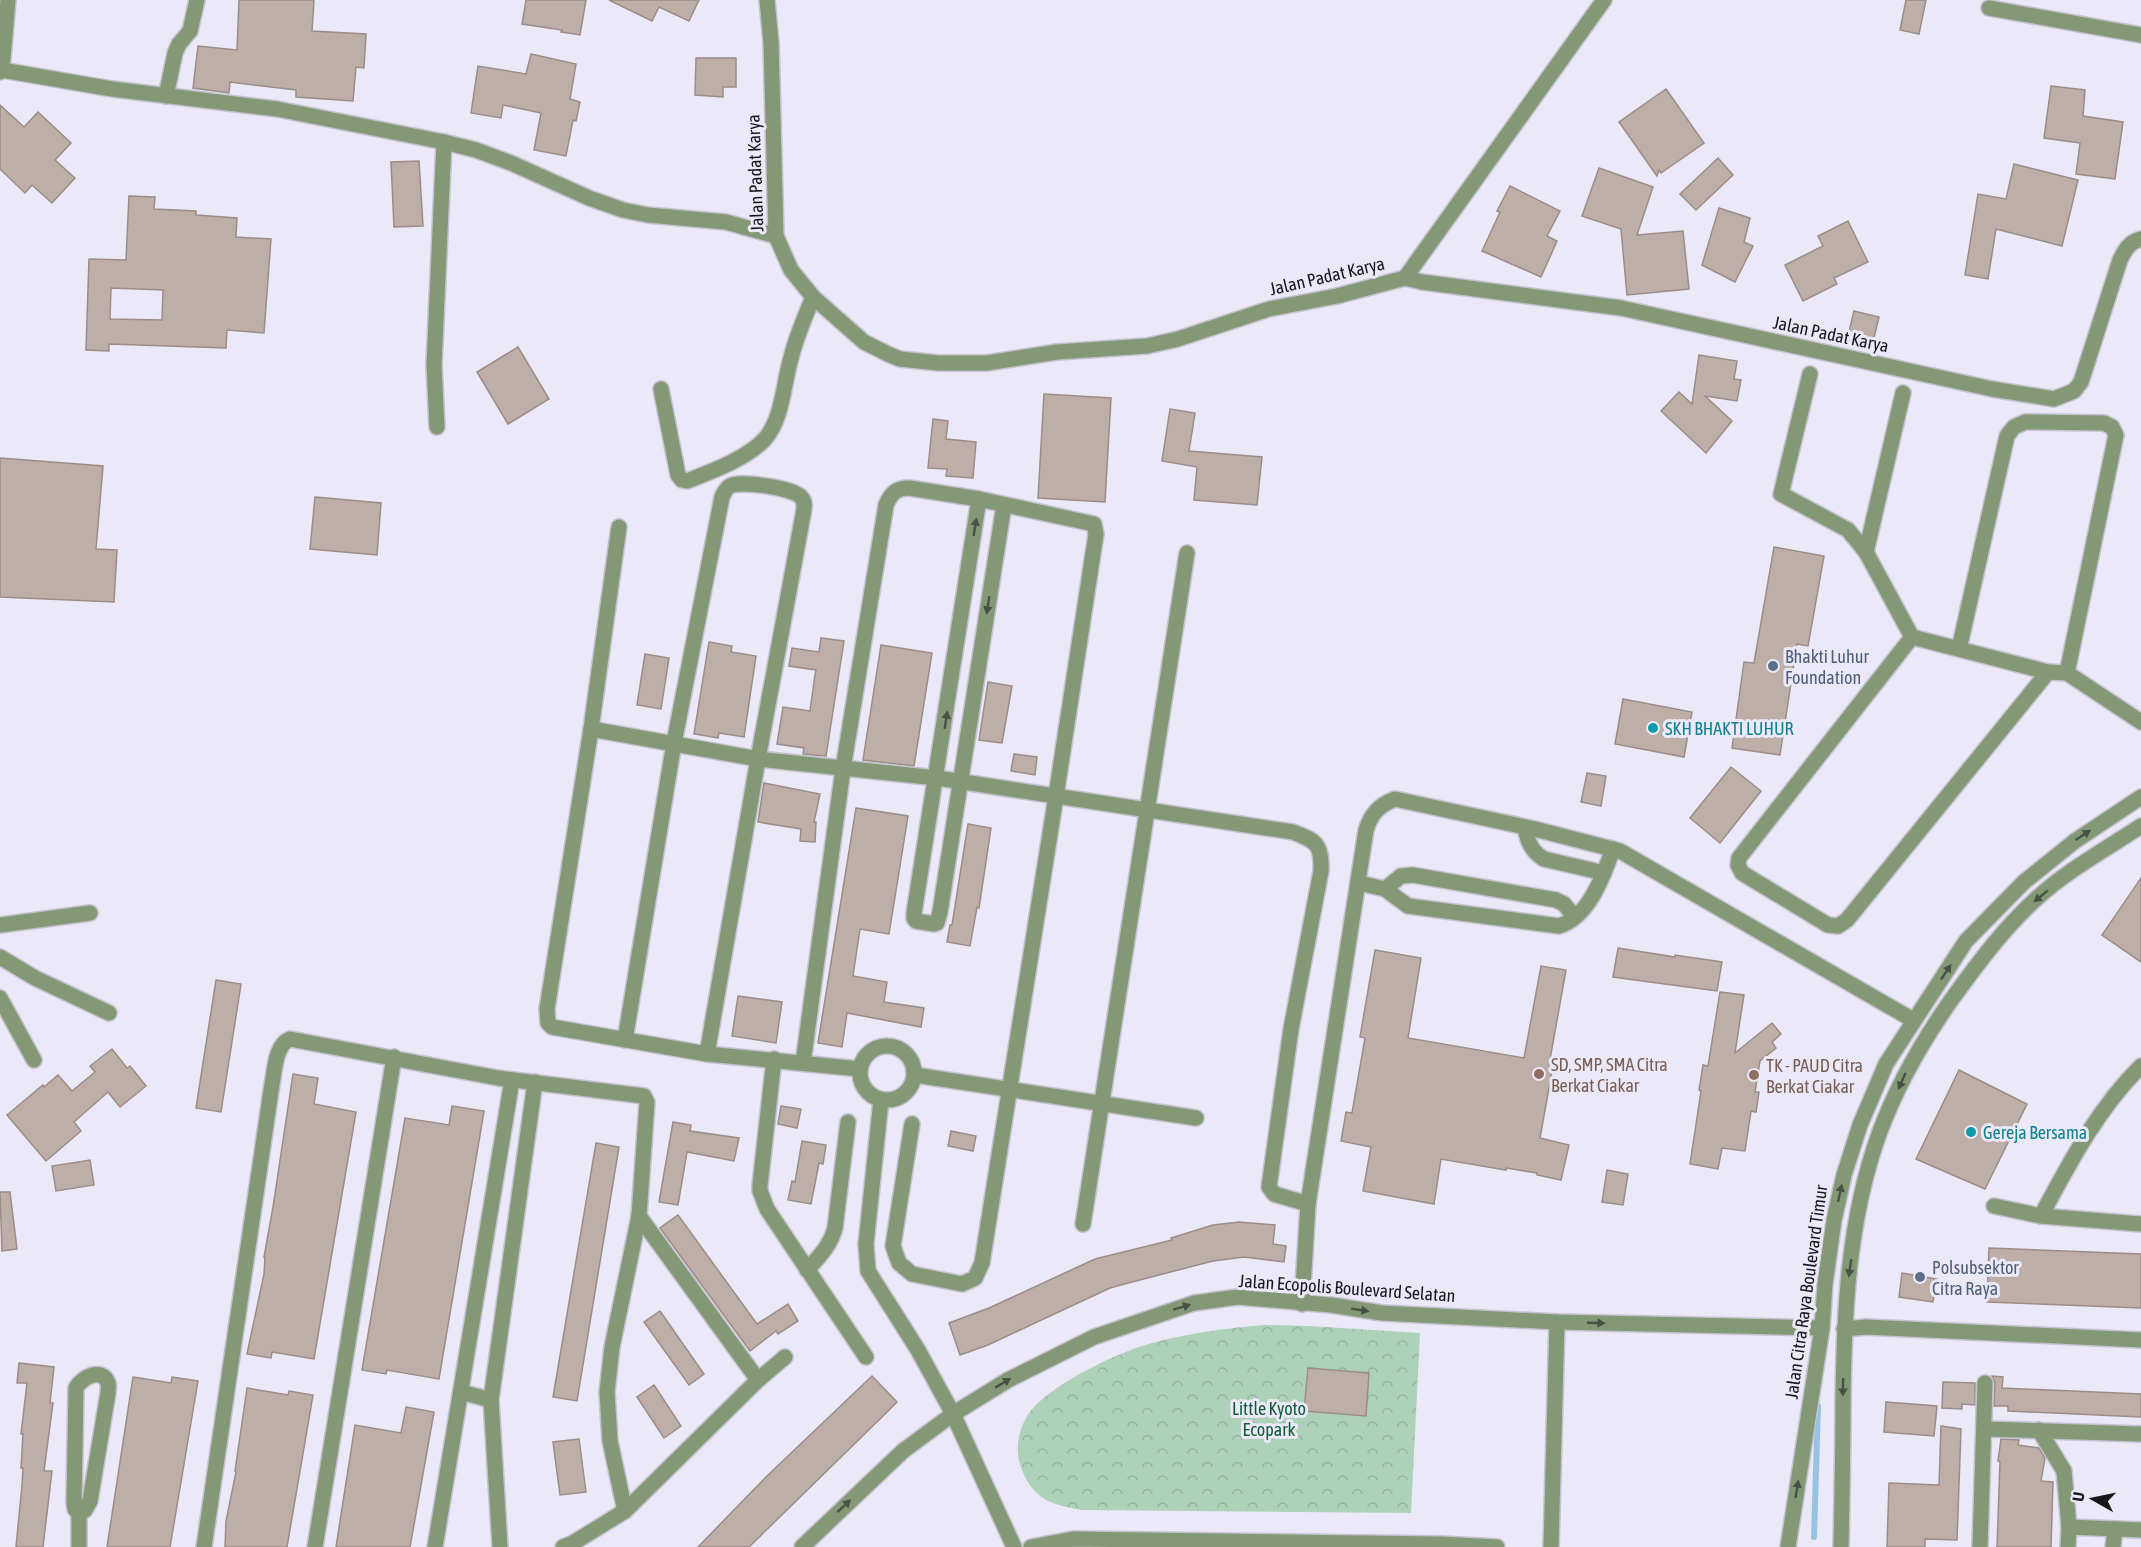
<svg xmlns="http://www.w3.org/2000/svg" width="2141" height="1547" font-family="'Asap Condensed',sans-serif">
<style>
.park{fill:url(#park-crowns)}
.lines{fill:none;stroke-linecap:round;stroke-linejoin:round}
.stream{stroke:#98c2e3;stroke-width:6}
.building{fill:#bdaea8;stroke:#9b8c87;stroke-width:1.5;fill-rule:evenodd}
.minor-casing{stroke:#c5c2d0;stroke-width:18}
.minor{stroke:#839976;stroke-width:15}
.oneway{fill:#485244}
.service-dot{fill:#5c6f8a;stroke:#ebe8f7;stroke-width:2}
.culture-dot{fill:#0f9aa8;stroke:#ebe8f7;stroke-width:2}
.education-dot{fill:#8d6e63;stroke:#ebe8f7;stroke-width:2}
.labels{text-anchor:middle;dominant-baseline:central;stroke-width:6;stroke-linejoin:round;paint-order:stroke}
.street-label{font-size:18px;fill:#18171c;stroke:#ebe8f7}
.service-label{font-size:18px;fill:#4e5e75;stroke:#ebe8f7;text-anchor:start}
.culture-label{font-size:18px;fill:#0d838f;stroke:#ebe8f7;text-anchor:start}
.education-label{font-size:18px;fill:#785e54;stroke:#ebe8f7;text-anchor:start}
.park-label{font-size:18px;fill:#0e5b35;stroke:#ebe8f7}
</style>
<defs>
<pattern id="park-crowns" width="20" height="18" patternUnits="userSpaceOnUse" patternTransform="scale(1.5)"><rect width="20" height="18" fill="#add2b9"/><path d="M2 6a3 3 0 1 1 6 0M12 15a3 3 0 1 1 6 0" fill="none" stroke="#94b49e"/></pattern>
</defs>
<rect width="100%" height="100%" fill="#ebe8f7"/>
<path class="park" d="M1265,1325l44,1 111,7 -9,180 -329,-3c-30,-5 -48,-10 -60,-40 -9,-22 -3,-47 13,-64 24,-25 83,-54 117,-63 37,-10 74,-15 113,-18z"/>
<g class="lines">
<polyline class="stream" points="1814,1537 1818,1406"/>
</g>
<g class="building">
<polygon points="239,0 314,0 312,31 366,34 364,68 356,67 353,101 296,97 296,90 230,82 229,93 193,88 198,46 237,50"/>
<polygon points="526,0 586,0 580,35 561,32 562,30 522,24"/>
<polygon points="609,0 699,0 689,21 659,7 652,21"/>
<polygon points="1906,0 1926,0 1919,34 1900,30"/>
<polygon points="531,54 576,64 570,99 580,102 576,121 573,120 566,156 534,150 541,113 503,105 501,118 471,113 478,66 526,74"/>
<polygon points="696,58 736,58 736,87 723,87 723,97 695,95"/>
<polygon points="2051,86 2085,90 2083,116 2123,122 2115,179 2076,174 2080,143 2044,138"/>
<polygon points="1666,89 1704,143 1661,173 1659,170 1657,176 1619,122"/>
<polygon points="0,105 24,127 38,112 71,143 55,160 75,178 52,203 32,185 25,193 0,169"/>
<polygon points="1718,158 1733,175 1696,210 1680,194"/>
<polygon points="419,161 423,226 394,227 391,162"/>
<polygon points="2014,164 2078,180 2062,246 1996,229 1988,279 1965,275 1978,194 2006,199"/>
<polygon points="1599,168 1653,187 1637,235 1683,231 1689,289 1627,295 1621,229 1582,216"/>
<polygon points="1510,186 1560,211 1547,236 1557,241 1541,277 1482,251 1500,212 1497,211"/>
<path d="M129,196l26,1 -1,12 42,2v4l41,3 -1,19 35,2 -7,94 -37,-3 -1,18 -117,-4v7l-23,-1 3,-91 37,1zM111,288l52,2 -1,30 -52,-1z"/>
<polygon points="1719,208 1750,218 1744,242 1753,246 1735,282 1702,265"/>
<polygon points="1848,221 1868,262 1834,278 1837,284 1803,301 1785,265 1823,246 1818,236"/>
<polygon points="1854,311 1879,317 1872,346 1847,340"/>
<polygon points="518,347 549,399 508,424 477,372"/>
<polygon points="1699,355 1737,361 1734,379 1741,380 1737,401 1705,396 1732,421 1706,453 1661,411 1679,392 1692,404"/>
<polygon points="1044,394 1111,398 1105,502 1038,498"/>
<polygon points="1170,409 1195,413 1189,451 1262,457 1257,505 1194,500 1197,467 1162,461"/>
<polygon points="933,419 948,421 946,439 976,442 973,478 946,476 947,469 928,468"/>
<polygon points="0,458 103,466 96,549 117,550 114,602 0,597"/>
<polygon points="315,497 381,503 377,555 310,549"/>
<polygon points="1774,547 1824,556 1808,646 1797,644 1780,755 1732,748 1744,662 1754,663"/>
<polygon points="821,638 844,641 826,756 803,754 804,748 777,744 783,707 810,711 815,675 816,670 789,666 792,648 819,652"/>
<polygon points="709,642 732,646 731,652 756,656 744,737 719,733 718,738 694,734"/>
<polygon points="881,645 932,653 914,766 863,760"/>
<polygon points="645,654 669,658 661,709 637,705"/>
<polygon points="988,682 1012,686 1002,743 979,740"/>
<polygon points="1623,699 1692,712 1684,757 1615,744"/>
<polygon points="1014,754 1037,757 1035,775 1011,771"/>
<polygon points="1731,767 1761,791 1720,843 1690,818"/>
<polygon points="1587,773 1606,776 1601,806 1581,802"/>
<polygon points="764,783 820,794 814,822 816,822 815,842 800,841 801,829 758,822"/>
<polygon points="856,808 908,816 889,934 860,929 853,976 887,982 884,1002 924,1008 921,1027 847,1013 842,1047 818,1043"/>
<polygon points="968,824 991,828 979,908 977,907 970,946 947,942 950,925 952,925"/>
<polygon points="2141,878 2141,962 2102,935"/>
<polygon points="1618,948 1675,957 1675,955 1722,962 1717,991 1613,977"/>
<polygon points="1375,950 1421,958 1408,1038 1524,1058 1541,966 1566,970 1549,1065 1553,1066 1540,1138 1569,1145 1561,1180 1537,1175 1537,1173 1506,1168 1506,1170 1441,1159 1434,1204 1363,1191 1371,1147 1341,1141 1346,1112 1352,1113 1365,1038 1360,1037"/>
<polygon points="216,980 241,984 221,1112 196,1108"/>
<polygon points="1720,992 1744,995 1735,1053 1772,1023 1781,1034 1772,1042 1776,1048 1760,1061 1755,1092 1759,1092 1756,1112 1751,1111 1745,1151 1722,1148 1718,1169 1690,1164 1701,1091 1699,1090 1703,1065 1708,1066"/>
<polygon points="738,996 782,1002 776,1043 732,1036"/>
<polygon points="112,1049 127,1068 130,1066 146,1086 120,1107 108,1092 74,1122 81,1131 46,1161 7,1115 43,1085 44,1087 58,1075 72,1091 95,1072 90,1066"/>
<polygon points="1959,1070 2027,1104 1985,1189 1916,1159"/>
<polygon points="293,1074 318,1078 314,1104 356,1112 314,1359 272,1352 271,1358 247,1354 264,1274 265,1257 264,1257 273,1207"/>
<polygon points="452,1106 484,1111 439,1379 387,1370 386,1374 362,1370 405,1118 449,1125"/>
<polygon points="781,1106 801,1109 797,1128 778,1124"/>
<polygon points="673,1122 691,1125 690,1131 739,1138 734,1161 687,1152 678,1205 659,1202"/>
<polygon points="951,1131 976,1136 973,1151 948,1146"/>
<polygon points="802,1141 826,1145 823,1164 819,1163 811,1204 788,1200 792,1181 795,1182"/>
<polygon points="596,1143 619,1147 577,1401 553,1397"/>
<polygon points="90,1160 94,1185 56,1191 52,1166"/>
<polygon points="1607,1170 1628,1174 1623,1205 1602,1202"/>
<polygon points="0,1192 10,1192 17,1249 2,1251"/>
<polygon points="678,1215 757,1324 788,1304 798,1321 778,1334 776,1331 750,1351 660,1228"/>
<polygon points="1239,1222 1275,1225 1273,1244 1286,1246 1284,1262 1244,1257 1213,1261 1132,1282 1110,1288 988,1345 960,1355 949,1323 989,1308 1095,1259 1172,1240 1171,1238 1213,1225"/>
<polygon points="1989,1248 2141,1254 2141,1308 1987,1302"/>
<polygon points="1902,1273 1937,1279 1933,1302 1899,1297"/>
<polygon points="660,1311 704,1374 689,1385 644,1322"/>
<polygon points="19,1363 54,1367 50,1403 53,1403 44,1471 52,1471 43,1547 16,1547 22,1485 23,1468 21,1468 23,1434 21,1434 27,1383 17,1383"/>
<polygon points="1308,1368 1369,1373 1366,1416 1304,1411"/>
<polygon points="872,1376 897,1402 883,1416 749,1547 698,1547 767,1476"/>
<polygon points="1992,1376 2003,1377 2002,1388 2141,1394 2141,1417 2008,1411 2008,1406 1994,1406 1995,1383"/>
<polygon points="133,1377 171,1383 172,1377 198,1381 170,1547 107,1547"/>
<polygon points="1943,1382 1975,1383 1975,1405 1962,1404 1962,1409 1942,1408"/>
<polygon points="654,1385 681,1426 664,1438 637,1397"/>
<polygon points="247,1388 288,1395 289,1391 313,1395 287,1547 225,1547 226,1521 236,1472 235,1471"/>
<polygon points="1886,1402 1937,1406 1934,1436 1884,1432"/>
<polygon points="406,1407 434,1412 410,1547 336,1547 355,1425 401,1433"/>
<polygon points="1941,1426 1961,1429 1957,1540 1925,1539 1925,1547 1887,1547 1889,1483 1939,1485"/>
<polygon points="579,1439 586,1492 560,1495 553,1442"/>
<polygon points="2001,1439 2019,1440 2018,1445 2039,1448 2045,1458 2041,1481 2053,1482 2051,1547 1997,1547 2000,1462 1998,1461"/>
</g>
<g class="lines">
<g class="minor-casing">
<g id="minor">
<path d="M767,0l4,42 5,194 15,34 22,27 51,45 24,12 12,5 38,4h49l70,-11 90,-6 31,-7 91,-30 68,-13 68,-18 17,4 199,26 371,81 62,10 20,-8 7,-9 39,-122c5,-10 9,-18 21,-21"/>
<polyline points="1989,8 2141,35"/>
<polyline points="2,70 112,89 277,109 444,142 476,150 511,163 589,198 623,210 648,215 726,222 776,236"/>
<polyline points="0,72 2,70 8,0"/>
<polyline points="166,96 175,53 179,44 190,31 197,0"/>
<polyline points="1405,278 1604,0"/>
<polyline points="1810,374 1781,494 1848,530 1866,552 1912,637 2048,672 2067,673 2141,722"/>
<path d="M661,389l17,86 4,5 5,1c23,-9 59,-22 77,-41 19,-21 19,-55 27,-82 5,-21 14,-41 22,-61"/>
<polyline points="437,427 434,365 444,142"/>
<polyline points="979,499 914,913 914,918 916,921 934,924 937,923 940,912 1004,505"/>
<polyline points="619,527 591,729 547,1009 548,1023 552,1027 707,1054 860,1069"/>
<polyline points="1866,552 1903,393"/>
<polyline points="1912,637 1739,858 1738,865 1742,873 1828,925 1838,926 1847,920 2048,672"/>
<polyline points="1959,649 2007,436 2014,427 2025,422 2104,423 2112,427 2116,435 2067,673"/>
<path d="M591,729l167,30 179,19 356,54c24,9 29,13 28,39l-30,158 -22,158 5,7 34,10"/>
<path d="M1525,828c3,14 6,23 19,31l60,14"/>
<path d="M1359,883l26,6 23,17 151,20c30,-9 44,-50 54,-77"/>
<polyline points="1385,889 1401,876 1413,875 1556,900 1564,904 1574,916"/>
<polyline points="0,925 90,913"/>
<polyline points="0,957 35,978 109,1013"/>
<polyline points="0,998 34,1060"/>
<path d="M625,1040l49,-297 48,-246c2,-4 4,-9 8,-11 11,-6 63,2 71,11 5,5 3,12 2,18l-45,244 -51,295"/>
<circle cx="887" cy="1073" r="27"/>
<polyline points="774,1059 760,1185 760,1191 767,1209 866,1357"/>
<path d="M803,1063l40,-294 43,-264c5,-12 11,-17 23,-17l70,11 115,25 2,10 -40,262 -74,467 -7,15 -13,6 -50,-10 -13,-11 -6,-17 19,-122"/>
<polyline points="915,1075 1196,1118"/>
<polyline points="881,1100 866,1244 868,1271 918,1350 953,1414 1014,1547"/>
<polyline points="1994,1206 2041,1216 2141,1224"/>
<path d="M2041,1216c28,-52 57,-108 100,-150"/>
<polyline points="1083,1224 1187,553"/>
<path d="M807,1270c13,-14 23,-24 28,-42l13,-106"/>
<path d="M1302,1304l6,-100 58,-374c5,-16 13,-25 29,-31l140,30 85,22 293,169"/>
<polyline points="1844,1329 1866,1327 2141,1340"/>
<polyline points="461,1392 491,1400"/>
<polyline points="1985,1429 2141,1434"/>
<polyline points="2039,1430 2064,1471 2069,1527 2068,1547"/>
<polyline points="625,1511 610,1441 607,1392 612,1347 639,1216"/>
<polyline points="2069,1527 2141,1530"/>
<path d="M79,1547v-33l-4,-5 -1,-6 2,-115c5,-10 26,-22 32,-5 1,3 0,6 0,10l-18,108 -5,9 -6,4"/>
<path d="M204,1547l68,-463c3,-14 3,-39 18,-45l208,39 146,18 3,6 -8,114 119,164"/>
<polyline points="315,1547 394,1057"/>
<polyline points="435,1547 512,1080"/>
<polyline points="500,1547 491,1400 535,1082"/>
<polyline points="563,1547 573,1543 625,1511 758,1380 785,1357"/>
<polyline points="802,1547 903,1451 953,1414 1008,1380 1094,1337 1194,1303 1238,1297 1331,1305 1382,1313 1557,1322 1822,1328"/>
<polyline points="1031,1547 1073,1539 1441,1544 1497,1547"/>
<polyline points="1551,1547 1557,1322"/>
<polyline points="1788,1547 1822,1328 1825,1284 1834,1220 1844,1175 1860,1125 1886,1064 1966,941 2024,882 2075,841 2141,797"/>
<path d="M1841,1547c1,-48 2,-97 2,-145 1,-90 5,-182 36,-268 18,-49 44,-94 73,-135 26,-36 52,-71 85,-101 31,-28 69,-49 104,-72"/>
<polyline points="1980,1547 1985,1383"/>
<polyline points="2113,1547 2115,1529"/>
</g>
</g>
<use href="#minor" class="minor"/>
</g>
<defs><path id="oneway-solid" d="M-6-.8H1V-3.2L6.5 0L1 3.2V.8H-6Z" transform="scale(1.5)"/></defs>
<g class="oneway">
<use href="#oneway-solid" transform="translate(975 527) rotate(-81)"/>
<use href="#oneway-solid" transform="translate(988 605) rotate(99)"/>
<use href="#oneway-solid" transform="translate(946 720) rotate(-81)"/>
<use href="#oneway-solid" transform="translate(2083 835) rotate(-33)"/>
<use href="#oneway-solid" transform="translate(2041 896) rotate(141)"/>
<use href="#oneway-solid" transform="translate(1946 972) rotate(-56)"/>
<use href="#oneway-solid" transform="translate(1902 1081) rotate(114)"/>
<use href="#oneway-solid" transform="translate(1840 1193) rotate(-78)"/>
<use href="#oneway-solid" transform="translate(1850 1268) rotate(98)"/>
<use href="#oneway-solid" transform="translate(1182 1307) rotate(-17)"/>
<use href="#oneway-solid" transform="translate(1360 1310) rotate(9)"/>
<use href="#oneway-solid" transform="translate(1596 1323) rotate(2)"/>
<use href="#oneway-solid" transform="translate(1003 1383) rotate(-31)"/>
<use href="#oneway-solid" transform="translate(1843 1387) rotate(91)"/>
<use href="#oneway-solid" transform="translate(1797 1489) rotate(-81)"/>
<use href="#oneway-solid" transform="translate(844 1506) rotate(-43)"/>
</g>
<g class="service-dot">
<circle cx="1773" cy="666" r="6"/>
<circle cx="1920" cy="1277" r="6"/>
</g>
<g class="culture-dot">
<circle cx="1653" cy="728" r="6"/>
<circle cx="1971" cy="1132" r="6"/>
</g>
<g class="education-dot">
<circle cx="1539" cy="1074" r="6"/>
<circle cx="1754" cy="1075" r="6"/>
</g>
<g class="labels">
<g class="street-label">
<text transform="translate(755 173) rotate(-92)">Jalan Padat Karya</text>
<text transform="translate(1327 276) rotate(-13)">Jalan Padat Karya</text>
<text transform="translate(1831 334) rotate(12)">Jalan Padat Karya</text>
<text transform="translate(1347 1288) rotate(4)">Jalan Ecopolis Boulevard Selatan</text>
<text transform="translate(1806 1292) rotate(-82)">Jalan Citra Raya Boulevard Timur</text>
</g>
<g class="service-label">
<text x="1785" y="656">Bhakti Luhur<tspan x="1785" dy="21">Foundation</tspan></text>
<text x="1932" y="1267">Polsubsektor<tspan x="1932" dy="21">Citra Raya</tspan></text>
</g>
<g class="culture-label">
<text x="1665" y="728">SKH BHAKTI LUHUR</text>
<text x="1983" y="1132">Gereja Bersama</text>
</g>
<g class="education-label">
<text x="1551" y="1064">SD, SMP, SMA Citra<tspan x="1551" dy="21">Berkat Ciakar</tspan></text>
<text x="1766" y="1065">TK - PAUD Citra<tspan x="1766" dy="21">Berkat Ciakar</tspan></text>
</g>
<g class="park-label">
<text x="1269" y="1408">Little Kyoto<tspan x="1269" dy="21">Ecopark</tspan></text>
</g>
</g>
<g transform="translate(2093 1499) rotate(279)" stroke="#ebe8f7" stroke-width="4.5" paint-order="stroke">
<path d="M0-4.5L10 22L0 15L-10 22Z" fill="#18171c"/>
<text y="-9" font-size="16" font-weight="bold" text-anchor="middle" fill="#18171c">U</text>
</g>
</svg>
